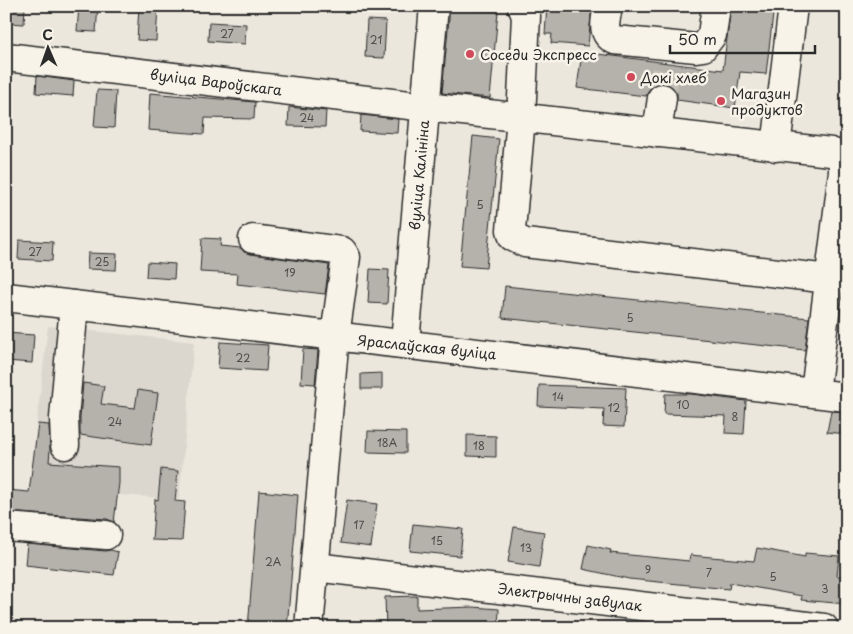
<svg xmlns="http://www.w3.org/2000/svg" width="853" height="634" font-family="'Playpen Sans',sans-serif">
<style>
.built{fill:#dbd7ce}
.building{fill:#b5b2ab;stroke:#2b2b2b}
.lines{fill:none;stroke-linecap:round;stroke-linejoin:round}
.minor-tunnel{stroke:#c5c1b9;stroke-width:28;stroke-dasharray:28 14;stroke-linecap:butt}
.minor-casing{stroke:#2b2b2b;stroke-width:31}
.minor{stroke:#f7f3e8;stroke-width:28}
.poi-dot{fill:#d1495b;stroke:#f7f3e8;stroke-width:2}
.labels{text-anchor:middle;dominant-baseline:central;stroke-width:5;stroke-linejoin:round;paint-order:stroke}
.number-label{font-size:11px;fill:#4e4d4b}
.poi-label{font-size:14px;fill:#2b2b2b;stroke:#f7f3e8;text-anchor:start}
.street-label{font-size:14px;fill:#2b2b2b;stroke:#f7f3e8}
</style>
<rect width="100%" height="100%" fill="#ebe7dd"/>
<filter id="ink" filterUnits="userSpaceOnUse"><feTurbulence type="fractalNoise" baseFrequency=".02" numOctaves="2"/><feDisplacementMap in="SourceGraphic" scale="10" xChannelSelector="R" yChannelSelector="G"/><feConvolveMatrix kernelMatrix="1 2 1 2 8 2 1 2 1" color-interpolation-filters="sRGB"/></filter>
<g filter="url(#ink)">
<polygon class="built" points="48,326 194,342 179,499 29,489"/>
<g class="building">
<polygon points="6,6 25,6 24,24 6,23"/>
<polygon points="79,6 98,6 96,32 77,31"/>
<polygon points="139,6 158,6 156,41 137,40"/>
<polygon points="547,6 592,6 588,46 551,43 552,34 545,34"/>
<polygon points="731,6 774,6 766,74 740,72 735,108 677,100 677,93 672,86 664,83 657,83 650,88 646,96 577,88 582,52 723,70"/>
<polygon points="450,8 498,12 490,98 442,93"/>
<polygon points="367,20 386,21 384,58 365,57"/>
<polygon points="209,22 246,24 245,44 208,41"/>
<polygon points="37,76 74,81 73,96 36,93"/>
<polygon points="97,90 116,91 114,128 94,127"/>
<polygon points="150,93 255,102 254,119 205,118 204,134 148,130"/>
<polygon points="289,107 326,111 325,127 288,126"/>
<polygon points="361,115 398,119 397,133 360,131"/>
<polygon points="473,136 499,139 486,268 460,266"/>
<polygon points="202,238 221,239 220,246 241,248 244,252 251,254 329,265 325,294 237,284 238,274 200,272"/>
<polygon points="19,240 53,242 52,261 18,259"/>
<polygon points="88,253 117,254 116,270 87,269"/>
<polygon points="147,262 175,264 174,279 146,277"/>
<polygon points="370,269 389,270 387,304 368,303"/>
<polygon points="505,286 809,318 805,350 502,318"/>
<polygon points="6,333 34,335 32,363 6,361"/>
<polygon points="220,342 268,345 266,371 218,368"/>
<polygon points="303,349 318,350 315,384 301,383"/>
<polygon points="382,373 382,389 361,389 361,374"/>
<polygon points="83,383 104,386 101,404 135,408 138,390 158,393 151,445 80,435 80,418"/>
<polygon points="539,385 626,388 624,427 603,426 604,409 538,406"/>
<polygon points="665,394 691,394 746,401 744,434 725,433 726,416 664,414"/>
<polygon points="831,411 847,412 847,434 827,432"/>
<polygon points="38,424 49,425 50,449 49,462 119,467 119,483 114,522 107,519 6,512 6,490 29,492"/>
<polygon points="368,431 406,432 406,453 367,452"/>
<polygon points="467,435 496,436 496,457 467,456"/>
<polygon points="161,469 178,471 175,501 185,502 182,541 152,540 155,499 158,500"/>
<polygon points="259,491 298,495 287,628 248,628"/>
<polygon points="347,500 377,504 371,547 341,543"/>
<polygon points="413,524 463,529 460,556 410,551"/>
<polygon points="514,527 544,532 539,567 508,562"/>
<polygon points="27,544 105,551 111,550 118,552 114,575 25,565"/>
<polygon points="588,545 611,550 610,553 689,561 690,555 754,561 757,548 805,557 805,553 839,556 837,576 847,576 847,604 801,600 802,596 730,583 729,589 629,579 583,569"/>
<polygon points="417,596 417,609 473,607 499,609 498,628 386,628 385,597"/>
</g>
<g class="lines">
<polyline class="minor-tunnel" points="662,98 666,63"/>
<g class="minor-casing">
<g id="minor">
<polyline points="522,6 526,16 521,118 511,230 513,237 525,243 829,279"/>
<path d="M608,6c-2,14 -8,27 7,34l81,8 7,-1 9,-12 4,-29"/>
<polyline points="6,57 426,107 831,152 840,156 843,162 843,172 815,392"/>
<polyline points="657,133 662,98"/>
<polyline points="776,147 793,6"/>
<polyline points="253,239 342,251 346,257 335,336 309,628"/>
<polyline points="6,297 847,397"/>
<polyline points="405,343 434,6"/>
<polyline points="65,445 64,418 74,305"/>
<polyline points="6,527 106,535"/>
<polyline points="315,567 824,628"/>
</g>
</g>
<use href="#minor" class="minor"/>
</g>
</g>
<g class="poi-dot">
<circle cx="470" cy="54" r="5"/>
<circle cx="631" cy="77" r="5"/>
<circle cx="721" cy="101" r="5"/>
</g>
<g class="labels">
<g class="number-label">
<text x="227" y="33">27</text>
<text x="376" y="39">21</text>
<text x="307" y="117">24</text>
<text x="480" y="204">5</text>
<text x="35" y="251">27</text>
<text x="102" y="261">25</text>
<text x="290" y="272">19</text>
<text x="630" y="317">5</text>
<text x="243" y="357">22</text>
<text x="558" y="396">14</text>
<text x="683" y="404">10</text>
<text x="614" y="407">12</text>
<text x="735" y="416">8</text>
<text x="115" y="421">24</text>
<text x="387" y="442">18А</text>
<text x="479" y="445">18</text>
<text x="359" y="524">17</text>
<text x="437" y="540">15</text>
<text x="526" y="547">13</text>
<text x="273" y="561">2А</text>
<text x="648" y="569">9</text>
<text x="709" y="572">7</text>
<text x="773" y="576">5</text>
<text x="825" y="588">3</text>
</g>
<g class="poi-label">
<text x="480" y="54">Соседи Экспресс</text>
<text x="641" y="77">Докі хлеб</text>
<text x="731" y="93">Магазин<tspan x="731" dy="16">продуктов</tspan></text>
</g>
<g class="street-label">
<text transform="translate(216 82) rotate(7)">вуліца Вароўскага</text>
<text transform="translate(419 175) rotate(-85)">вуліца Калініна</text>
<text transform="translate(427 347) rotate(6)">Яраслаўская вуліца</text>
<text transform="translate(570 597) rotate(7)">Электрычны завулак</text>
</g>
</g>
<rect width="853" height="634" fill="none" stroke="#f7f3e8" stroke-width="25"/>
<rect x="12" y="12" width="828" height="609" fill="none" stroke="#2b2b2b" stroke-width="2" filter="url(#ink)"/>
<g transform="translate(48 48) rotate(358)" stroke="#f7f3e8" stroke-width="4" paint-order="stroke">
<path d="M0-4L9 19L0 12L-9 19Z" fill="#2b2b2b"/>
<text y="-8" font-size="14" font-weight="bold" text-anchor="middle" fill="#2b2b2b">С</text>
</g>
<path d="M670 45v8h145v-8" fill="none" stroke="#2b2b2b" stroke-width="2.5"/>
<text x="678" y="45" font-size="15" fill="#2b2b2b" stroke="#f7f3e8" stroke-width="4" paint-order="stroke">50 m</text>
</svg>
